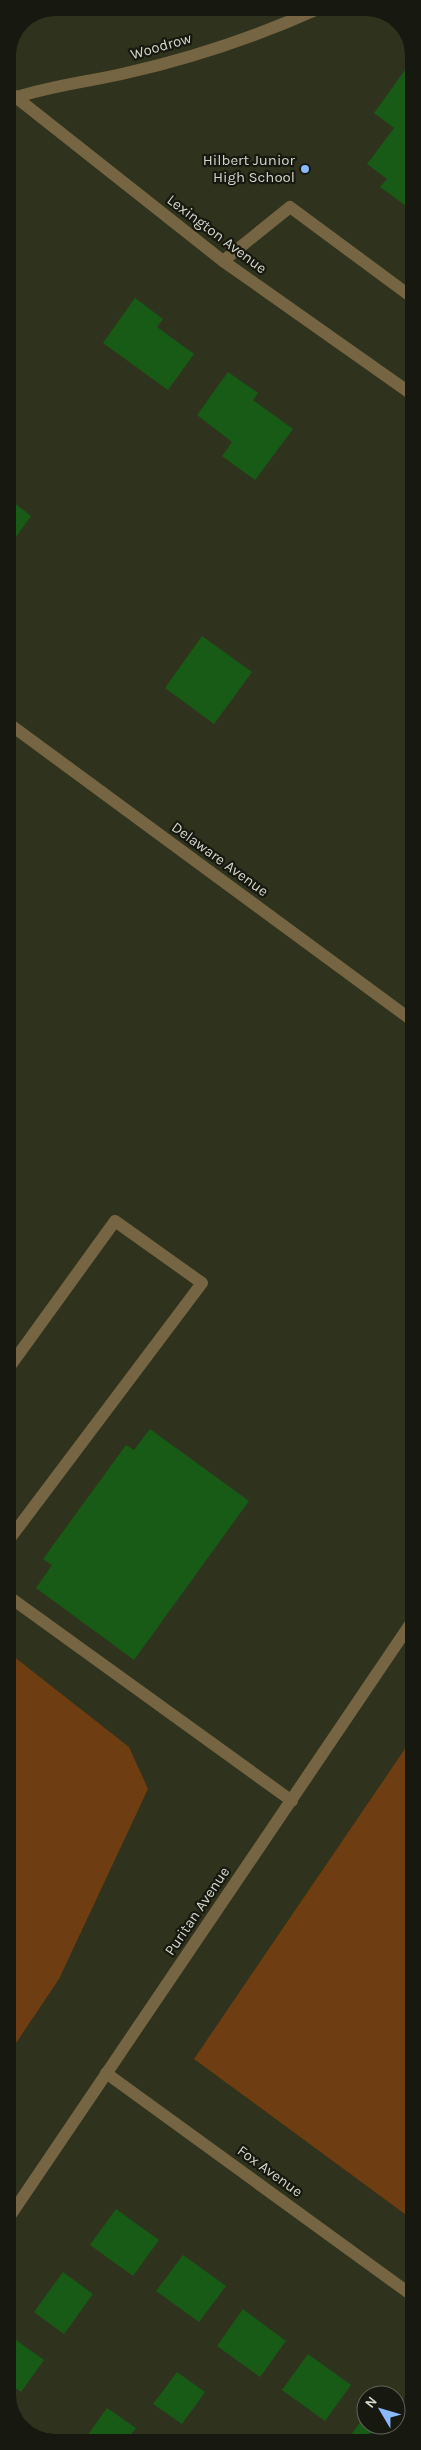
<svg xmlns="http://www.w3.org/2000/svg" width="421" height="2450" font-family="Karla,sans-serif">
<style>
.green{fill:#6e3d11}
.building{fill:#185b17}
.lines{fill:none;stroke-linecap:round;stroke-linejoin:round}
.minor{stroke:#756542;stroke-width:12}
.poi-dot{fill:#8abafc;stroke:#17180f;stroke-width:2}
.labels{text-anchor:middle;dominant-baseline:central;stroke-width:4.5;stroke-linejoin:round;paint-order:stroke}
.street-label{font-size:15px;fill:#d3d6c8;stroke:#17180f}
.poi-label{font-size:15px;fill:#d3d6c8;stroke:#17180f;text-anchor:end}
</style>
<rect width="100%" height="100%" fill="#2f321c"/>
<g class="green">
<polygon points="8,1652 129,1747 148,1789 59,1979 8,2055"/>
<polygon points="413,1737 413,2220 194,2059"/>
</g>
<g class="building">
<polygon points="413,59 413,211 380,187 387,179 367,164 394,128 374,113"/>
<polygon points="135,298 163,319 157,327 194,354 168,390 103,343"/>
<polygon points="228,372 258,393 253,400 293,429 255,480 222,456 232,442 197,415"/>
<polygon points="8,498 31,516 8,548"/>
<polygon points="202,636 252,672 214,724 165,688"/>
<polygon points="150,1429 249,1501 134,1660 36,1588 52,1565 43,1559 126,1445 134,1450"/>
<polygon points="116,2209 159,2240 133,2276 90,2245"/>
<polygon points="183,2255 226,2286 199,2322 156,2291"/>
<polygon points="63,2272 93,2294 64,2334 34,2312"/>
<polygon points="243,2309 286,2341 260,2377 217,2346"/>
<polygon points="16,2340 44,2360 21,2392 8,2383 8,2351"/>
<polygon points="308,2354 351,2385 325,2421 282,2390"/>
<polygon points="177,2372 205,2392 182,2424 153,2404"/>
<polygon points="107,2408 136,2428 125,2442 87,2442 84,2440"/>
<polygon points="396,2412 405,2419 401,2426 372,2442 360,2442 351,2435 366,2414 366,2425 396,2425"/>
</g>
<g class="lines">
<g class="minor">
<polyline points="8,91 223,261 413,395"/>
<path d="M11,99c37,-13 77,-17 115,-26 66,-15 132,-37 194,-65"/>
<polyline points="223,261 290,207 413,298"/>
<polyline points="8,723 413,1021"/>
<polyline points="8,1369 115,1221 202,1283 8,1541"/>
<polyline points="8,1596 292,1801"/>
<polyline points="106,2073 413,2296"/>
<polyline points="8,2219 413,1620"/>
</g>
</g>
<circle class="poi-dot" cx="305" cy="169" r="5"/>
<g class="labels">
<g class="street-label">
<text transform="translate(161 46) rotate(-16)">Woodrow</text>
<text transform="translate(217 234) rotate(37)">Lexington Avenue</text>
<text transform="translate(220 859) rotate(36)">Delaware Avenue</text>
<text transform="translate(197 1911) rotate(-56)">Puritan Avenue</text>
<text transform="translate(270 2171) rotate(36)">Fox Avenue</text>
</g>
<g class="poi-label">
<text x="295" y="160">Hilbert Junior<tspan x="295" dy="17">High School</tspan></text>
</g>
</g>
<path d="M0 0H421V2450H0ZM55 16H366A39 39 0 0 1 405 55V2395A39 39 0 0 1 366 2434H55A39 39 0 0 1 16 2395V55A39 39 0 0 1 55 16Z" fill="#17180f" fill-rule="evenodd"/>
<g transform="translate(381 2410) rotate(308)"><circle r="24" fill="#17180f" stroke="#626459"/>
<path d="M0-4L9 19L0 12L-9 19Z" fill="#8abafc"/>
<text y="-8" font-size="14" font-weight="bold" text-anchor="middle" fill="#d3d6c8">N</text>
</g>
</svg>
